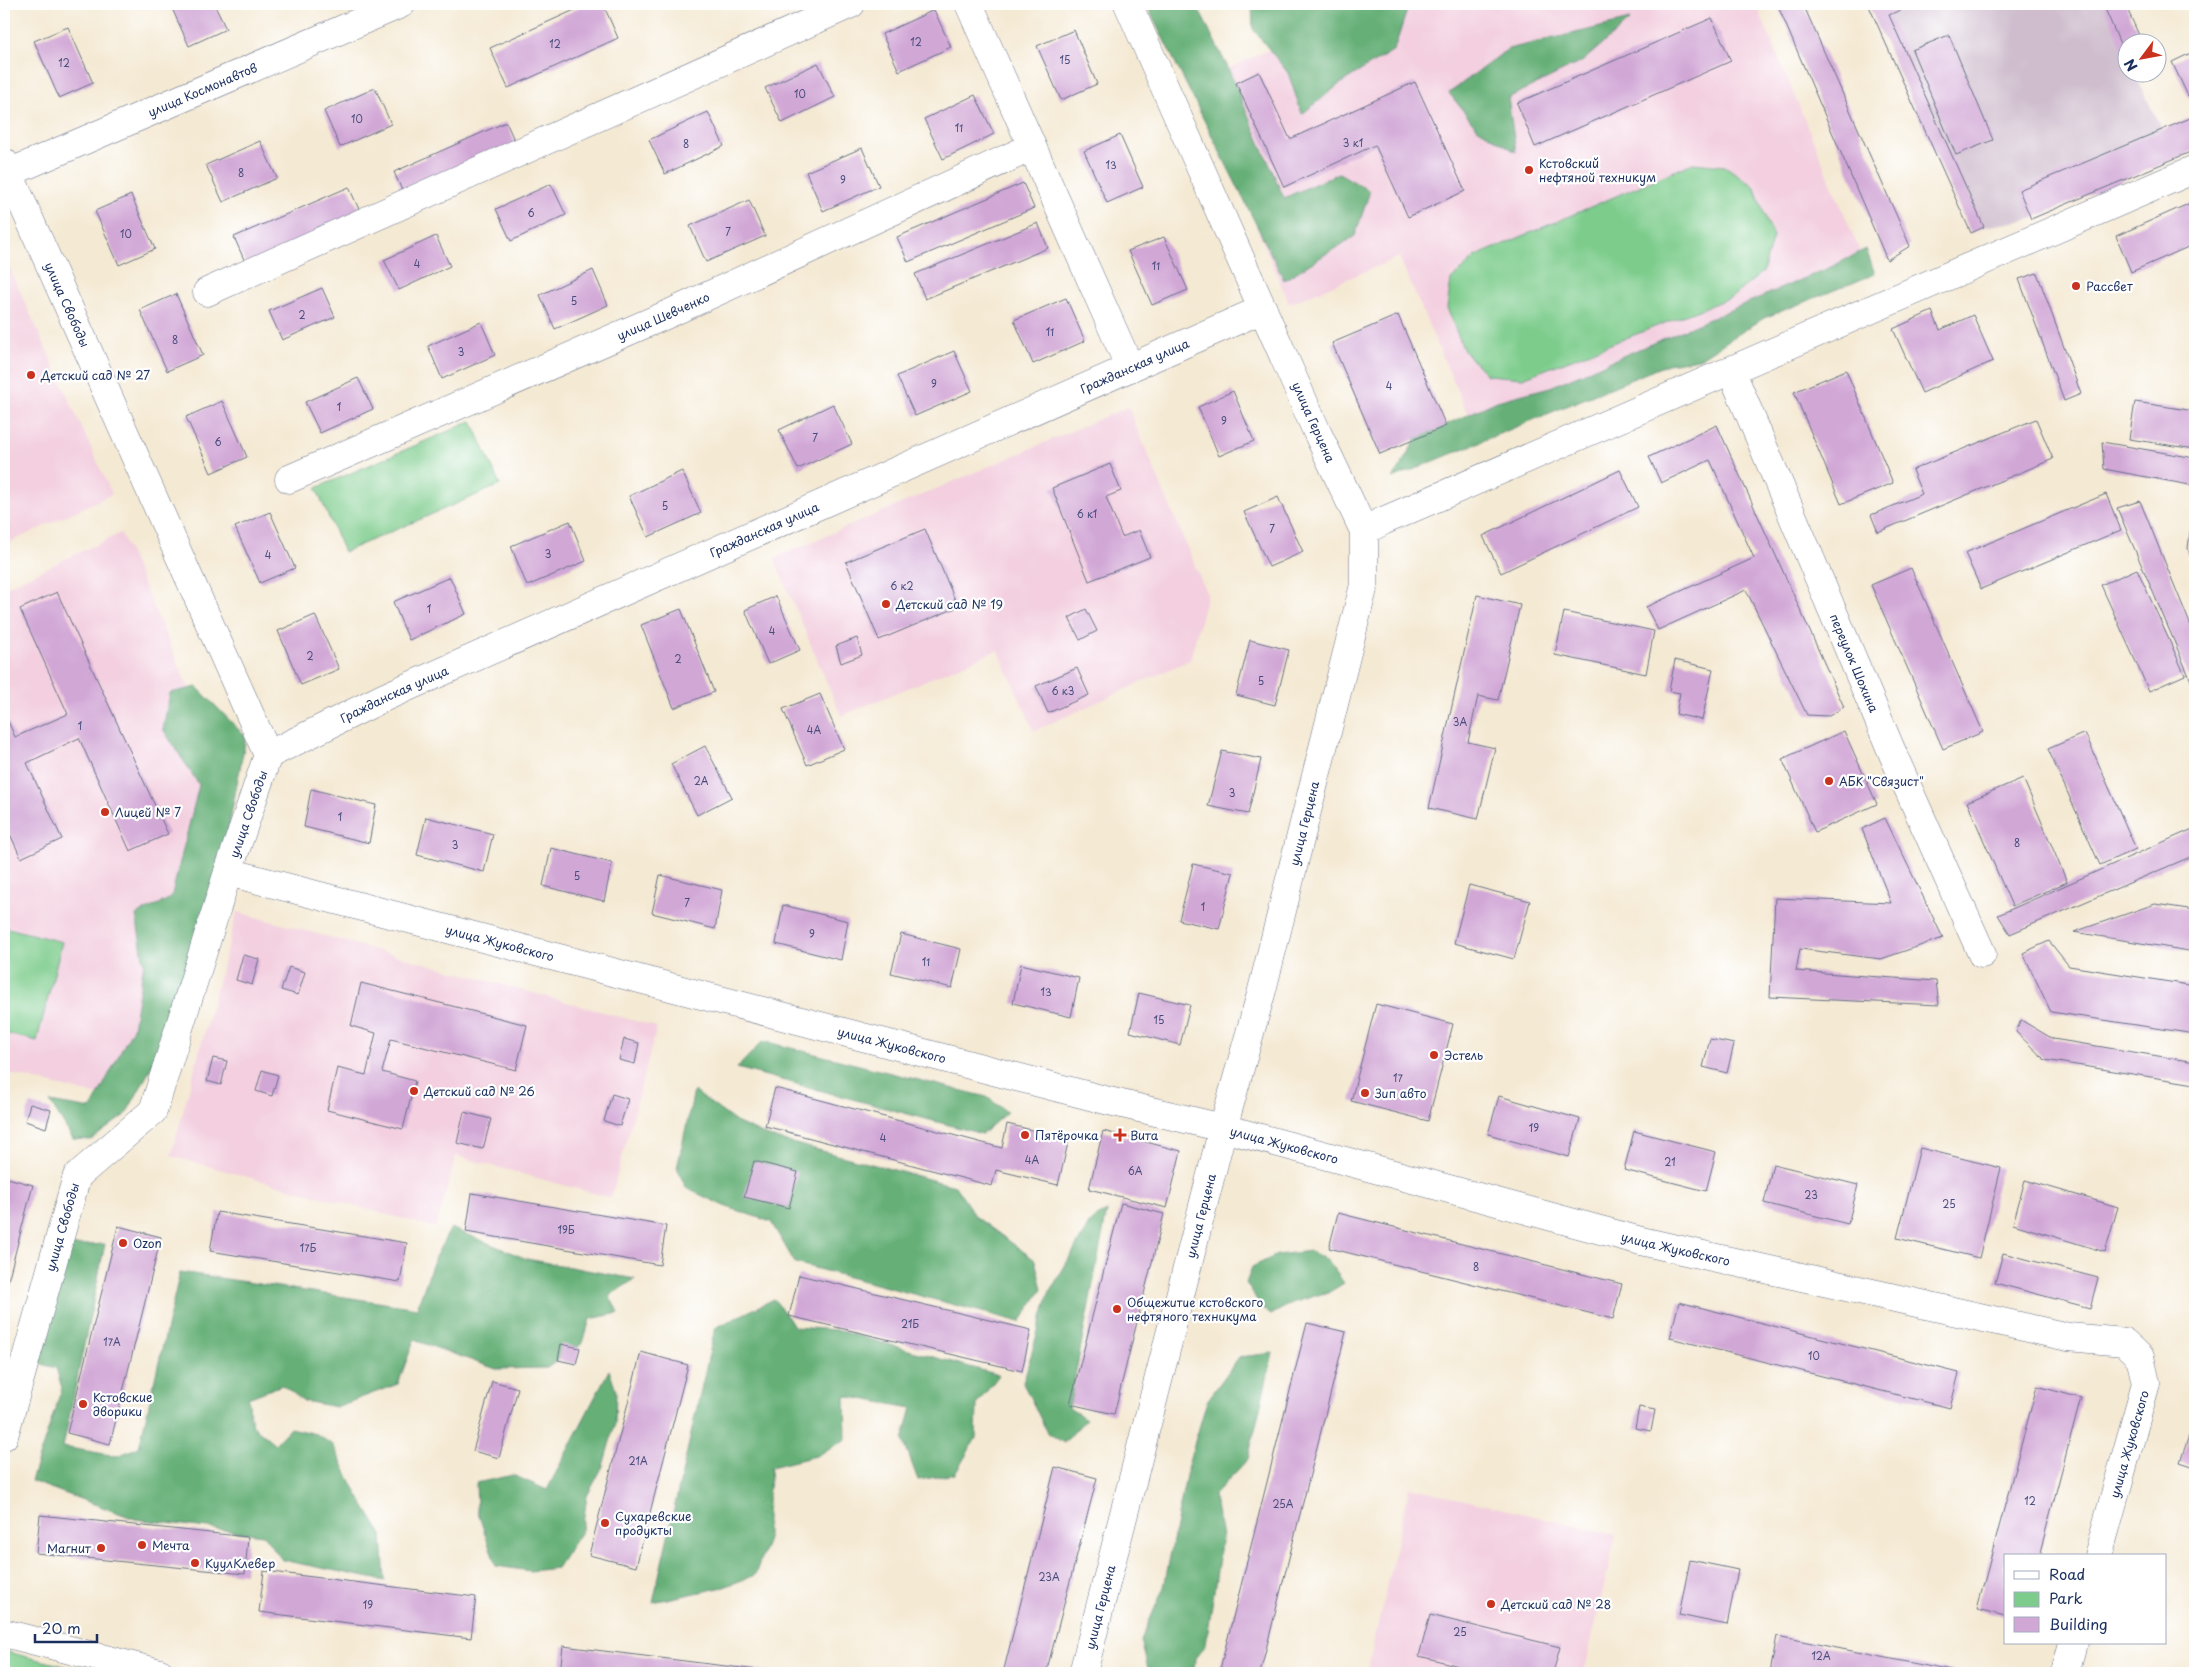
<svg xmlns="http://www.w3.org/2000/svg" width="2199" height="1677" font-family="'Playpen Sans',sans-serif">
<style>
.built{fill:#f3cfdf}
.industrial{fill:#cfbdce}
.green{fill:#7dcc8c;stroke:#4c7e75}
.forest{fill:#66b078;stroke:#40706b}
.building{fill:#d1a7d6}
.lines{fill:none;stroke-linecap:round;stroke-linejoin:round}
.minor-casing{stroke:#677087;stroke-width:29}
.minor{stroke:#fff;stroke-width:28}
.poi-dot{fill:#c8321e;stroke:#fff;stroke-width:2}
.labels{text-anchor:middle;dominant-baseline:central;stroke-width:4.5;stroke-linejoin:round;paint-order:stroke}
.number-label{font-size:10px;fill:#484d7c}
.street-label{font-size:12px;fill:#1b2f5e;stroke:#fff}
.poi-label{font-size:12px;fill:#1b2f5e;stroke:#fff;text-anchor:start}
</style>
<rect width="100%" height="100%" fill="#fff"/>
<filter id="ink" filterUnits="userSpaceOnUse"><feTurbulence type="fractalNoise" baseFrequency=".02" numOctaves="2"/><feDisplacementMap in="SourceGraphic" scale="10" xChannelSelector="R" yChannelSelector="G"/><feConvolveMatrix kernelMatrix="1 2 1 2 8 2 1 2 1" color-interpolation-filters="sRGB"/></filter>
<filter id="wash" filterUnits="userSpaceOnUse"><feTurbulence type="fractalNoise" baseFrequency=".0096" numOctaves="4" result="noise"/><feDisplacementMap in="SourceGraphic" scale="20" xChannelSelector="R" yChannelSelector="G"/><feGaussianBlur stdDeviation="1.12" result="paint"/><feColorMatrix in="noise" values="0 0 0 0 0 0 0 0 0 0 0 0 0 0 0 0 0 1.4 0 .05"/><feComposite in="paint" operator="in"/></filter>
<g filter="url(#wash)">
<rect width="100%" height="100%" fill="#f4e9d3"/>
<g class="built">
<polygon points="1371,4 1756,4 1864,261 1474,429 1399,257 1289,304 1196,83"/>
<polygon points="4,256 112,494 4,545"/>
<polygon points="1128,407 1207,594 1190,660 1034,731 998,650 841,716 774,558"/>
<polygon points="121,533 221,762 120,1101 4,1072 4,588"/>
<polygon points="237,912 657,1027 611,1198 456,1156 436,1228 171,1156"/>
<polygon points="1409,1487 1616,1535 1584,1673 1367,1673"/>
</g>
<polygon class="industrial" points="1914,4 2103,4 2126,57 2126,72 2134,73 2162,130 2019,190 2031,219 1984,227 1889,15"/>
<g class="green">
<polygon points="1693,163 1725,166 1754,186 1773,237 1763,272 1732,297 1523,378 1487,375 1464,351 1447,308 1451,280 1476,256"/>
<polygon points="472,421 500,485 344,552 316,488"/>
<polygon points="4,927 62,942 37,1041 4,1033"/>
<polygon points="4,1651 92,1673 4,1673"/>
</g>
<g class="forest">
<polygon points="1146,4 1196,4 1227,66 1284,198 1339,173 1370,191 1355,236 1284,280"/>
<polygon points="1252,4 1409,4 1394,50 1341,83 1302,114 1288,73 1253,29"/>
<polygon points="1630,20 1583,61 1508,98 1516,152 1477,128 1449,93 1508,49"/>
<polygon points="1866,249 1875,274 1764,318 1699,359 1668,364 1393,478 1417,438 1497,401 1550,387 1831,267"/>
<polygon points="197,687 246,737 225,847 170,1033 126,1114 91,1140 73,1139 50,1102 91,1109 133,1028 144,963 136,915 171,898 199,785 163,729 170,693"/>
<polygon points="763,1041 987,1097 1007,1112 982,1134 737,1068"/>
<polygon points="694,1091 736,1122 769,1137 955,1186 976,1217 1035,1260 1042,1289 1020,1322 795,1263 771,1222 724,1206 686,1188 677,1168"/>
<polygon points="1107,1211 1069,1408 1086,1419 1064,1443 1047,1432 1023,1383 1049,1293 1091,1221"/>
<polygon points="451,1228 527,1259 635,1279 609,1296 619,1313 590,1319 583,1343 547,1368 496,1369 414,1340 398,1384 336,1407 304,1401 282,1385 248,1398 252,1425 275,1444 290,1428 316,1434 333,1445 357,1494 382,1535 385,1581 282,1560 263,1535 135,1519 31,1481 62,1388 56,1368 34,1362 67,1246 105,1244 63,1447 117,1456 139,1447 180,1272 417,1308 435,1257"/>
<polygon points="1311,1251 1328,1261 1344,1283 1331,1291 1292,1303 1271,1315 1262,1308 1246,1283 1252,1267 1277,1255"/>
<polygon points="774,1299 795,1327 836,1330 999,1375 977,1404 976,1438 955,1474 918,1480 903,1440 912,1408 845,1396 846,1439 816,1456 771,1467 767,1512 767,1542 755,1575 724,1587 653,1602 715,1328"/>
<polygon points="1273,1353 1248,1459 1214,1495 1222,1537 1206,1645 1195,1658 1194,1673 1149,1673 1141,1640 1164,1587 1188,1465 1207,1401 1239,1357"/>
<polygon points="609,1370 616,1391 615,1424 603,1466 587,1496 582,1530 557,1568 530,1571 496,1566 477,1510 476,1483 513,1475 547,1490"/>
</g>
<g id="blocks">
<g class="building">
<polygon points="170,4 214,4 226,29 189,46"/>
<polygon points="588,4 603,4 618,38 508,88 490,48"/>
<polygon points="1777,4 1803,4 1910,246 1887,260"/>
<polygon points="1868,4 1914,4 1889,15 1984,227 1971,233"/>
<polygon points="2103,4 2125,4 2142,42 2126,42 2126,52 2124,53"/>
<polygon points="934,10 951,47 899,71 882,34"/>
<polygon points="1712,18 1731,61 1535,147 1517,103"/>
<polygon points="68,27 93,83 59,98 34,41"/>
<polygon points="1074,30 1097,84 1061,100 1037,46"/>
<polygon points="1949,35 1993,140 1956,155 1912,50"/>
<polygon points="2195,51 2195,95 2189,98 2172,62"/>
<polygon points="818,63 835,97 782,123 765,88"/>
<polygon points="1259,72 1290,139 1415,82 1465,191 1408,217 1375,145 1284,187 1236,83"/>
<polygon points="375,88 391,124 340,147 324,111"/>
<polygon points="975,95 994,134 943,159 924,119"/>
<polygon points="708,112 724,146 665,174 649,140"/>
<polygon points="2195,116 2195,150 2031,219 2019,190"/>
<polygon points="506,122 516,144 404,195 394,172"/>
<polygon points="1120,135 1143,187 1107,203 1084,151"/>
<polygon points="260,141 277,178 223,202 206,165"/>
<polygon points="862,148 879,186 823,211 806,172"/>
<polygon points="1023,183 1034,208 908,262 897,237"/>
<polygon points="551,184 566,215 511,241 496,209"/>
<polygon points="349,187 361,214 246,264 234,237"/>
<polygon points="131,195 155,249 119,265 95,211"/>
<polygon points="749,200 765,236 706,262 690,226"/>
<polygon points="2195,201 2195,224 2192,226 2195,234 2195,244 2131,272 2116,236"/>
<polygon points="1038,223 1048,248 925,299 915,274"/>
<polygon points="436,236 450,266 399,290 384,260"/>
<polygon points="1164,237 1188,290 1152,305 1128,251"/>
<polygon points="593,270 608,305 555,329 540,295"/>
<polygon points="2037,273 2081,394 2064,401 2019,279"/>
<polygon points="322,288 335,317 282,340 269,311"/>
<polygon points="176,294 203,355 167,371 140,310"/>
<polygon points="1066,298 1085,341 1033,364 1014,320"/>
<polygon points="1932,311 1940,330 1973,315 1993,361 1922,393 1893,329"/>
<polygon points="1398,315 1446,426 1380,454 1332,343"/>
<polygon points="481,322 495,355 442,379 428,346"/>
<polygon points="954,351 972,391 915,416 897,376"/>
<polygon points="1846,370 1893,483 1841,504 1794,392"/>
<polygon points="358,378 373,409 320,433 305,402"/>
<polygon points="1233,391 1254,441 1219,456 1198,407"/>
<polygon points="222,401 247,457 211,473 186,417"/>
<polygon points="2135,402 2195,411 2195,449 2129,439"/>
<polygon points="833,404 852,444 798,469 779,430"/>
<polygon points="2036,419 2053,459 1878,532 1871,515 1922,494 1912,470"/>
<polygon points="1717,425 1844,707 1829,716 1807,715 1746,590 1658,630 1646,607 1754,558 1710,460 1661,483 1649,457"/>
<polygon points="2102,442 2195,458 2195,486 2104,469"/>
<polygon points="1110,464 1121,491 1106,497 1122,537 1139,530 1150,557 1089,581 1052,488"/>
<polygon points="1620,470 1638,507 1501,573 1483,536"/>
<polygon points="682,471 701,513 648,537 629,496"/>
<polygon points="2106,494 2121,530 1981,589 1965,553"/>
<polygon points="1278,497 1303,552 1269,567 1244,512"/>
<polygon points="2140,501 2195,636 2195,690 2117,508"/>
<polygon points="270,512 295,568 260,583 235,527"/>
<polygon points="570,521 586,561 527,586 511,546"/>
<polygon points="2191,525 2195,526 2195,573 2188,548"/>
<polygon points="925,529 958,607 879,640 846,562"/>
<polygon points="1911,568 1983,732 1943,749 1871,585"/>
<polygon points="2137,569 2185,675 2149,691 2101,585"/>
<polygon points="450,577 466,614 409,640 393,602"/>
<polygon points="57,592 168,834 130,851 79,738 27,763 62,839 21,858 4,821 4,712 15,737 68,714 20,609"/>
<polygon points="1477,595 1520,605 1498,700 1478,696 1468,742 1495,748 1478,819 1429,808"/>
<polygon points="776,596 800,650 768,664 745,610"/>
<polygon points="681,609 714,692 674,708 641,625"/>
<polygon points="1086,609 1097,631 1080,640 1069,618"/>
<polygon points="1564,612 1654,631 1646,674 1555,655"/>
<polygon points="315,615 339,669 301,685 278,631"/>
<polygon points="857,638 862,655 841,663 836,646"/>
<polygon points="1250,640 1289,650 1275,705 1236,695"/>
<polygon points="1675,660 1713,669 1702,720 1676,714 1680,693 1669,691"/>
<polygon points="1077,668 1089,695 1048,713 1036,686"/>
<polygon points="820,694 844,749 807,765 783,709"/>
<polygon points="1844,731 1877,804 1815,832 1782,759"/>
<polygon points="2085,733 2136,849 2100,865 2048,749"/>
<polygon points="705,746 732,797 697,815 671,764"/>
<polygon points="1222,751 1261,759 1248,814 1208,806"/>
<polygon points="2023,778 2067,882 2012,906 1967,802"/>
<polygon points="311,789 376,805 369,843 304,827"/>
<polygon points="426,817 493,834 484,872 417,855"/>
<polygon points="1885,818 1943,938 1881,959 1800,949 1796,971 1936,981 1939,1005 1770,997 1775,898 1891,903 1862,829"/>
<polygon points="2195,828 2195,855 2010,934 1998,915"/>
<polygon points="551,848 612,863 604,901 543,886"/>
<polygon points="1193,864 1233,873 1219,929 1179,920"/>
<polygon points="660,875 722,890 715,929 652,913"/>
<polygon points="1469,885 1530,901 1514,959 1454,943"/>
<polygon points="2155,904 2195,910 2195,952 2074,932"/>
<polygon points="783,905 848,921 841,960 776,944"/>
<polygon points="901,934 961,949 952,988 891,973"/>
<polygon points="2049,941 2069,966 2195,986 2195,1034 2051,1012 2023,953"/>
<polygon points="243,955 259,959 252,985 236,980"/>
<polygon points="1021,964 1079,978 1071,1017 1013,1003"/>
<polygon points="289,967 305,972 298,995 281,990"/>
<polygon points="361,983 527,1025 516,1070 391,1039 382,1072 415,1081 403,1129 327,1110 337,1068 366,1075 376,1033 351,1026"/>
<polygon points="1139,993 1190,1005 1180,1045 1130,1032"/>
<polygon points="1376,1004 1453,1024 1428,1121 1351,1101"/>
<polygon points="2021,1020 2053,1039 2195,1062 2195,1084 2045,1060 2016,1032"/>
<polygon points="624,1039 639,1043 635,1064 619,1060"/>
<polygon points="1710,1039 1734,1044 1727,1073 1703,1067"/>
<polygon points="213,1058 227,1061 221,1085 207,1081"/>
<polygon points="262,1070 278,1075 272,1096 256,1091"/>
<polygon points="775,1088 1002,1148 1007,1124 1069,1139 1058,1185 996,1170 992,1186 765,1126"/>
<polygon points="612,1094 628,1099 620,1126 604,1121"/>
<polygon points="1499,1096 1580,1119 1569,1157 1488,1134"/>
<polygon points="30,1104 51,1110 46,1128 25,1121"/>
<polygon points="464,1112 491,1119 483,1149 457,1143"/>
<polygon points="1103,1131 1181,1151 1167,1208 1089,1189"/>
<polygon points="1634,1131 1716,1152 1706,1191 1624,1170"/>
<polygon points="1920,1148 2001,1168 1979,1258 1897,1238"/>
<polygon points="754,1161 798,1172 789,1208 744,1197"/>
<polygon points="1773,1164 1858,1185 1848,1224 1764,1203"/>
<polygon points="4,1177 33,1185 4,1296"/>
<polygon points="2025,1180 2118,1207 2105,1252 2013,1224"/>
<polygon points="472,1193 666,1226 660,1265 466,1232"/>
<polygon points="1121,1203 1164,1214 1114,1414 1070,1404"/>
<polygon points="217,1212 407,1243 400,1282 210,1251"/>
<polygon points="1338,1213 1622,1284 1613,1319 1329,1248"/>
<polygon points="118,1226 161,1237 110,1444 67,1433"/>
<polygon points="2003,1253 2098,1278 2090,1308 1995,1283"/>
<polygon points="799,1275 1031,1330 1022,1371 789,1316"/>
<polygon points="1679,1302 1959,1373 1950,1408 1670,1338"/>
<polygon points="1307,1323 1346,1332 1260,1673 1219,1673"/>
<polygon points="561,1344 580,1348 576,1364 558,1360"/>
<polygon points="641,1352 688,1365 636,1567 589,1555"/>
<polygon points="492,1381 518,1388 499,1458 473,1451"/>
<polygon points="2037,1386 2081,1398 2039,1556 2005,1556 2005,1616 1977,1609"/>
<polygon points="1639,1407 1655,1410 1651,1431 1635,1428"/>
<polygon points="2192,1427 2195,1428 2195,1467 2180,1462"/>
<polygon points="1055,1467 1097,1478 1046,1673 1003,1673"/>
<polygon points="40,1515 248,1537 245,1574 36,1553"/>
<polygon points="1690,1560 1738,1570 1727,1625 1679,1615"/>
<polygon points="264,1571 476,1597 471,1638 259,1612"/>
<polygon points="1430,1615 1560,1647 1553,1673 1488,1673 1419,1656"/>
<polygon points="1777,1636 1957,1672 1957,1673 1770,1673"/>
<polygon points="563,1646 774,1672 774,1673 560,1673"/>
</g>
</g>
</g>
<g filter="url(#ink)">
<use href="#blocks" fill-opacity="0" stroke="#677087" stroke-width="1"/>
<g class="lines">
<g class="minor-casing">
<g id="minor">
<polyline points="969,4 1130,368"/>
<path id="s1" d="M4,162l264,593 -40,117 -75,239 -76,65 -73,260"/>
<path id="s2" d="M4,175l397,-171"/>
<polyline points="207,292 851,4"/>
<path id="s3" d="M1731,370l164,389 87,195"/>
<path id="s4" d="M289,479l377,-164 366,-168"/>
<polyline points="1364,531 1383,521 2195,169"/>
<path id="s5" d="M268,755l117,-58 878,-388"/>
<path id="s6" d="M228,872l877,228 118,28 418,113 427,96 56,5 16,15 6,26 -48,173"/>
<polyline points="4,1633 160,1673"/>
<path id="s7" d="M1083,1673l140,-545 38,-134 103,-409v-54l-47,-99 -189,-428"/>
<polyline points="2065,1673 2073,1643"/>
</g>
</g>
<use href="#minor" class="minor"/>
</g>
</g>
<g class="poi-dot">
<circle cx="1529" cy="170" r="5"/>
<circle cx="2076" cy="286" r="5"/>
<circle cx="31" cy="375" r="5"/>
<circle cx="886" cy="604" r="5"/>
<circle cx="1829" cy="781" r="5"/>
<circle cx="105" cy="812" r="5"/>
<circle cx="1434" cy="1055" r="5"/>
<circle cx="414" cy="1091" r="5"/>
<circle cx="1365" cy="1093" r="5"/>
<circle cx="1025" cy="1135" r="5"/>
<path d="M1117.5 1127.5h5v5h5v5h-5v5h-5v-5h-5v-5h5z"/>
<circle cx="123" cy="1243" r="5"/>
<circle cx="1117" cy="1309" r="5"/>
<circle cx="83" cy="1404" r="5"/>
<circle cx="605" cy="1523" r="5"/>
<circle cx="142" cy="1545" r="5"/>
<circle cx="101" cy="1548" r="5"/>
<circle cx="195" cy="1563" r="5"/>
<circle cx="1491" cy="1604" r="5"/>
</g>
<g class="labels">
<g class="number-label">
<text x="916" y="41">12</text>
<text x="555" y="43">12</text>
<text x="1065" y="59">15</text>
<text x="64" y="62">12</text>
<text x="800" y="93">10</text>
<text x="357" y="118">10</text>
<text x="959" y="127">11</text>
<text x="1353" y="142">3 к1</text>
<text x="686" y="143">8</text>
<text x="1111" y="164">13</text>
<text x="241" y="172">8</text>
<text x="843" y="179">9</text>
<text x="531" y="212">6</text>
<text x="728" y="231">7</text>
<text x="126" y="233">10</text>
<text x="417" y="263">4</text>
<text x="1156" y="265">11</text>
<text x="574" y="300">5</text>
<text x="302" y="314">2</text>
<text x="1050" y="331">11</text>
<text x="175" y="339">8</text>
<text x="461" y="351">3</text>
<text x="934" y="383">9</text>
<text x="1389" y="385">4</text>
<text x="339" y="406">1</text>
<text x="1224" y="420">9</text>
<text x="815" y="437">7</text>
<text x="218" y="441">6</text>
<text x="665" y="505">5</text>
<text x="1087" y="513">6 к1</text>
<text x="1272" y="528">7</text>
<text x="548" y="553">3</text>
<text x="268" y="554">4</text>
<text x="902" y="585">6 к2</text>
<text x="429" y="608">1</text>
<text x="772" y="630">4</text>
<text x="310" y="655">2</text>
<text x="678" y="658">2</text>
<text x="1261" y="680">5</text>
<text x="1063" y="690">6 к3</text>
<text x="1460" y="721">3А</text>
<text x="80" y="725">1</text>
<text x="814" y="729">4А</text>
<text x="701" y="780">2А</text>
<text x="1232" y="792">3</text>
<text x="340" y="816">1</text>
<text x="2017" y="842">8</text>
<text x="455" y="844">3</text>
<text x="577" y="875">5</text>
<text x="687" y="902">7</text>
<text x="1203" y="906">1</text>
<text x="812" y="933">9</text>
<text x="926" y="961">11</text>
<text x="1046" y="991">13</text>
<text x="1159" y="1019">15</text>
<text x="1398" y="1077">17</text>
<text x="1534" y="1127">19</text>
<text x="883" y="1137">4</text>
<text x="1032" y="1159">4А</text>
<text x="1670" y="1161">21</text>
<text x="1135" y="1170">6А</text>
<text x="1811" y="1194">23</text>
<text x="1949" y="1203">25</text>
<text x="566" y="1229">19Б</text>
<text x="308" y="1247">17Б</text>
<text x="1476" y="1266">8</text>
<text x="910" y="1323">21Б</text>
<text x="112" y="1341">17А</text>
<text x="1814" y="1355">10</text>
<text x="638" y="1460">21А</text>
<text x="2030" y="1500">12</text>
<text x="1283" y="1503">25А</text>
<text x="1049" y="1576">23А</text>
<text x="368" y="1604">19</text>
<text x="1460" y="1631">25</text>
<text x="1821" y="1655">12А</text>
</g>
<g class="street-label">
<text stroke="none"><textPath href="#s2" startOffset="216">улица Космонавтов</textPath></text>
<text stroke="none"><textPath href="#s1" startOffset="156">улица Свободы</textPath></text>
<text stroke="none"><textPath href="#s4" startOffset="408">улица Шевченко</textPath></text>
<text stroke="none"><textPath href="#s5" startOffset="950">Гражданская улица</textPath></text>
<text transform="translate(1314 422) rotate(66)">улица Герцена</text>
<text stroke="none"><textPath href="#s5" startOffset="545">Гражданская улица</textPath></text>
<text stroke="none"><textPath href="#s3" startOffset="318">переулок Шохина</textPath></text>
<text stroke="none"><textPath href="#s5" startOffset="140">Гражданская улица</textPath></text>
<text transform="translate(248 814) rotate(-71)">улица Свободы</text>
<text stroke="none"><textPath href="#s7" startOffset="878">улица Герцена</textPath></text>
<text stroke="none"><textPath href="#s6" startOffset="281">улица Жуковского</textPath></text>
<text stroke="none"><textPath href="#s6" startOffset="686">улица Жуковского</textPath></text>
<text stroke="none"><textPath href="#s6" startOffset="1091">улица Жуковского</textPath></text>
<text stroke="none"><textPath href="#s7" startOffset="472">улица Герцена</textPath></text>
<text transform="translate(62 1227) rotate(-74)">улица Свободы</text>
<text stroke="none"><textPath href="#s6" startOffset="1496">улица Жуковского</textPath></text>
<text transform="translate(2129 1444) rotate(-74)">улица Жуковского</text>
<text stroke="none"><textPath href="#s7" startOffset="68">улица Герцена</textPath></text>
</g>
<g class="poi-label">
<text x="1539" y="163">Кстовский<tspan x="1539" dy="14">нефтяной техникум</tspan></text>
<text x="2086" y="286">Рассвет</text>
<text x="41" y="375">Детский сад № 27</text>
<text x="896" y="604">Детский сад № 19</text>
<text x="1839" y="781">АБК "Связист"</text>
<text x="115" y="812">Лицей № 7</text>
<text x="1444" y="1055">Эстель</text>
<text x="424" y="1091">Детский сад № 26</text>
<text x="1375" y="1093">Зип авто</text>
<text x="1035" y="1135">Пятёрочка</text>
<text x="1130" y="1135">Вита</text>
<text x="133" y="1243">Ozon</text>
<text x="1127" y="1302">Общежитие кстовского<tspan x="1127" dy="14">нефтяного техникума</tspan></text>
<text x="93" y="1397">Кстовские<tspan x="93" dy="14">дворики</tspan></text>
<text x="615" y="1516">Сухаревские<tspan x="615" dy="14">продукты</tspan></text>
<text x="152" y="1545">Мечта</text>
<text x="91" y="1548" text-anchor="end">Магнит</text>
<text x="205" y="1563">КуулКлевер</text>
<text x="1501" y="1604">Детский сад № 28</text>
</g>
</g>
<rect width="2199" height="1677" fill="none" stroke="#fff" stroke-width="20"/>
<rect x="2004" y="1554" width="162" height="90" fill="#ffffff" stroke="#a4acbf"/>
<rect x="2014" y="1571" width="25" height="8" fill="#ffffff" stroke="#a4acbf"/>
<text x="2049" y="1580" font-size="15" fill="#1b2f5e">Road</text>
<rect x="2014" y="1592" width="25" height="15" fill="#7dcc8c" stroke="#a4acbf"/>
<text x="2049" y="1604" font-size="15" fill="#1b2f5e">Park</text>
<rect x="2014" y="1617" width="25" height="15" fill="#d1a7d6" stroke="#a4acbf"/>
<text x="2049" y="1630" font-size="15" fill="#1b2f5e">Building</text>
<g transform="translate(2142 58) rotate(238)"><circle r="24" fill="#ffffff" stroke="#a4acbf"/>
<path d="M0-4L9 19L0 12L-9 19Z" fill="#c8321e"/>
<text y="-8" font-size="14" font-weight="bold" text-anchor="middle" fill="#1b2f5e">N</text>
</g>
<path d="M35 1634v8h62v-8" fill="none" stroke="#1b2f5e" stroke-width="2.5"/>
<text x="42" y="1634" font-size="15" fill="#1b2f5e" stroke="#ffffff" stroke-width="4" paint-order="stroke">20 m</text>
</svg>
